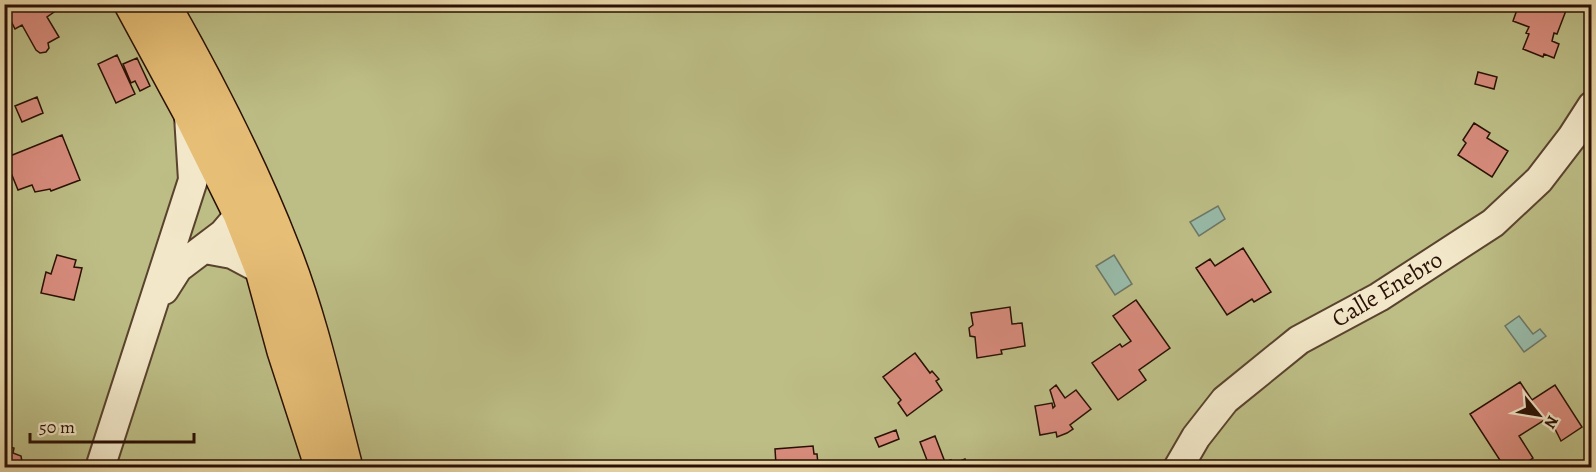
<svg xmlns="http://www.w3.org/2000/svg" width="1596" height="472" font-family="Alegreya,serif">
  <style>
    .green { fill: #bdbe86; stroke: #736745; stroke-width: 1.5 }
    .water { fill: #98bba9; stroke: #6c7767; stroke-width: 1.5 }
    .building { fill: #d88c7d; stroke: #291004; stroke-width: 1.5 }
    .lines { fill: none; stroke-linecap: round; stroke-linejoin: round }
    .minor-casing { stroke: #5a432e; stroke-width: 32 }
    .major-casing { stroke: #291004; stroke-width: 36 }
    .minor { stroke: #f2e8c9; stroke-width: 28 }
    .major { stroke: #e6be76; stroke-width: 33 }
    .labels { text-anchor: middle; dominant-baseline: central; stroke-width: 5; stroke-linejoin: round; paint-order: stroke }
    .street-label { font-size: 24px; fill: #291004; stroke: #f2e8c9 }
  </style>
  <rect width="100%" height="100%" fill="#ebdbac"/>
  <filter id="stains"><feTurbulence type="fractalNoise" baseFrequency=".00333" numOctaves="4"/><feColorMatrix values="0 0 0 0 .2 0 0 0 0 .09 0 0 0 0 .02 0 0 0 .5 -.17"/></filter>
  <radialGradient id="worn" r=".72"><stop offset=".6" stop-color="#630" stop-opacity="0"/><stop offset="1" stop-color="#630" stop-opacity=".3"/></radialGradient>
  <path class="green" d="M4,5h1587v462h-1586z"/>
  <path class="water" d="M1218,206l7,13 -26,17 -9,-14z
    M1114,255l18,29 -17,11 -19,-29z
    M1519,316l14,18 7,-5 6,7 -22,16 -19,-26z"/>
  <path class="building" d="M8,4h52l-3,6 -10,7 12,20 -11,6 1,5 -3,4 -6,1 -4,-3 -14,-25 -7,4 -10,-20 4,-2z
    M1519,4h38l10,4 -10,26 -3,-1 -2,8 7,3 -5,14 -10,-4 -1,3 -20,-8 6,-15 -3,-1 3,-6 -16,-6z
    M117,55l18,39 -19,9 -18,-39z
    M137,58l13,28 -10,5 -5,-10 -4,2 -8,-19z
    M1478,72l19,5 -3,12 -19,-5z
    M37,97l6,16 -21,9 -7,-16z
    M1474,123l16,10 -3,5 21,13 -16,26 -34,-22 8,-12 -3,-3z
    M62,135l18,45 -29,11 -1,-2 -15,3 -3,-7 -14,5 -13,-32z
    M1243,248l28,44 -17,10 -2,-3 -25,16 -31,-47 14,-9 5,7z
    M57,255l19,5 -2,7 8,1 -8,32 -33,-7 5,-21 5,2z
    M1136,300l34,48 -31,22 7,10 -28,20 -26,-37 28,-19 2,3 9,-6 -18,-25z
    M1010,307l2,17 10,-1 3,23 -24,4 1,4 -25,4 -2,-21 -5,-1 -1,-8 4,-3 -2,-12z
    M915,353l15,20 2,-2 7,8 -3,2 6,9 -35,26 -9,-13 3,-3 -18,-23z
    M1520,382l12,18 23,-15 27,42 -21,14 -12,-24 -30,19 14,22 -14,10h-14l-35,-54z
    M1056,385l9,13 11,-8 15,19 -21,16 3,4 -6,4 -10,4 -1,-5 -16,3 -5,-29 17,-3 1,5 2,-2 -5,-16z
    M896,430l3,9 -20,8 -4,-9z
    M935,436l10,26 6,-2 2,4 12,-5 3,9h-38l-10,-26z
    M4,446l10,2 -1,5 8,3 1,6 -3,6h-15z
    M813,446l1,8h3l1,10 5,-1 5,5h-62l-1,-2 11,-1 -1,-16z"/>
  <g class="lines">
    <g class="minor-casing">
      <path id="minor" d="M205,249l27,5 30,16
        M164,290l14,-22 45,-34 17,-20v-19
        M100,468l93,-288 -4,-64
        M1178,468l18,-31 29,-37 74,-60 80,-43 114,-74 46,-43 33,-43 20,-31"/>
    </g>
    <g class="major-casing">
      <path id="major" d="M131,4l58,107 51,103 22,56 22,81 38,117
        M163,4c45,79 87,160 120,245 28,70 44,146 63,219"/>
    </g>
    <use href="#minor" class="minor"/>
    <use href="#major" class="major"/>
  </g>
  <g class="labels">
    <g class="street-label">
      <text transform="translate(1387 289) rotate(-31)">Calle Enebro</text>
    </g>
  </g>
  <rect width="1596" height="472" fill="none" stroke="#ebdbac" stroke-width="24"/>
  <rect x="6" y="6" width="1584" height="460" fill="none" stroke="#291004" stroke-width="3"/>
  <rect x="12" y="12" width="1572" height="448" fill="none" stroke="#291004" stroke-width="1.5"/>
  <g transform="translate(1539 415) rotate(120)" stroke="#f2e8c9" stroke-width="4.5" paint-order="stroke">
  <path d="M0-4.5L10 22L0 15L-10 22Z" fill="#291004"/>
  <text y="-9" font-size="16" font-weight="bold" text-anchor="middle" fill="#291004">N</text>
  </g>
  <path d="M30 433v9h164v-9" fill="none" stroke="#291004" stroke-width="3"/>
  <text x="39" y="433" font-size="18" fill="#291004" stroke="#f2e8c9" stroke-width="4.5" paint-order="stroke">50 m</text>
  <rect width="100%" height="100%" filter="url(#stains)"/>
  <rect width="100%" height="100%" fill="url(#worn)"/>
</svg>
